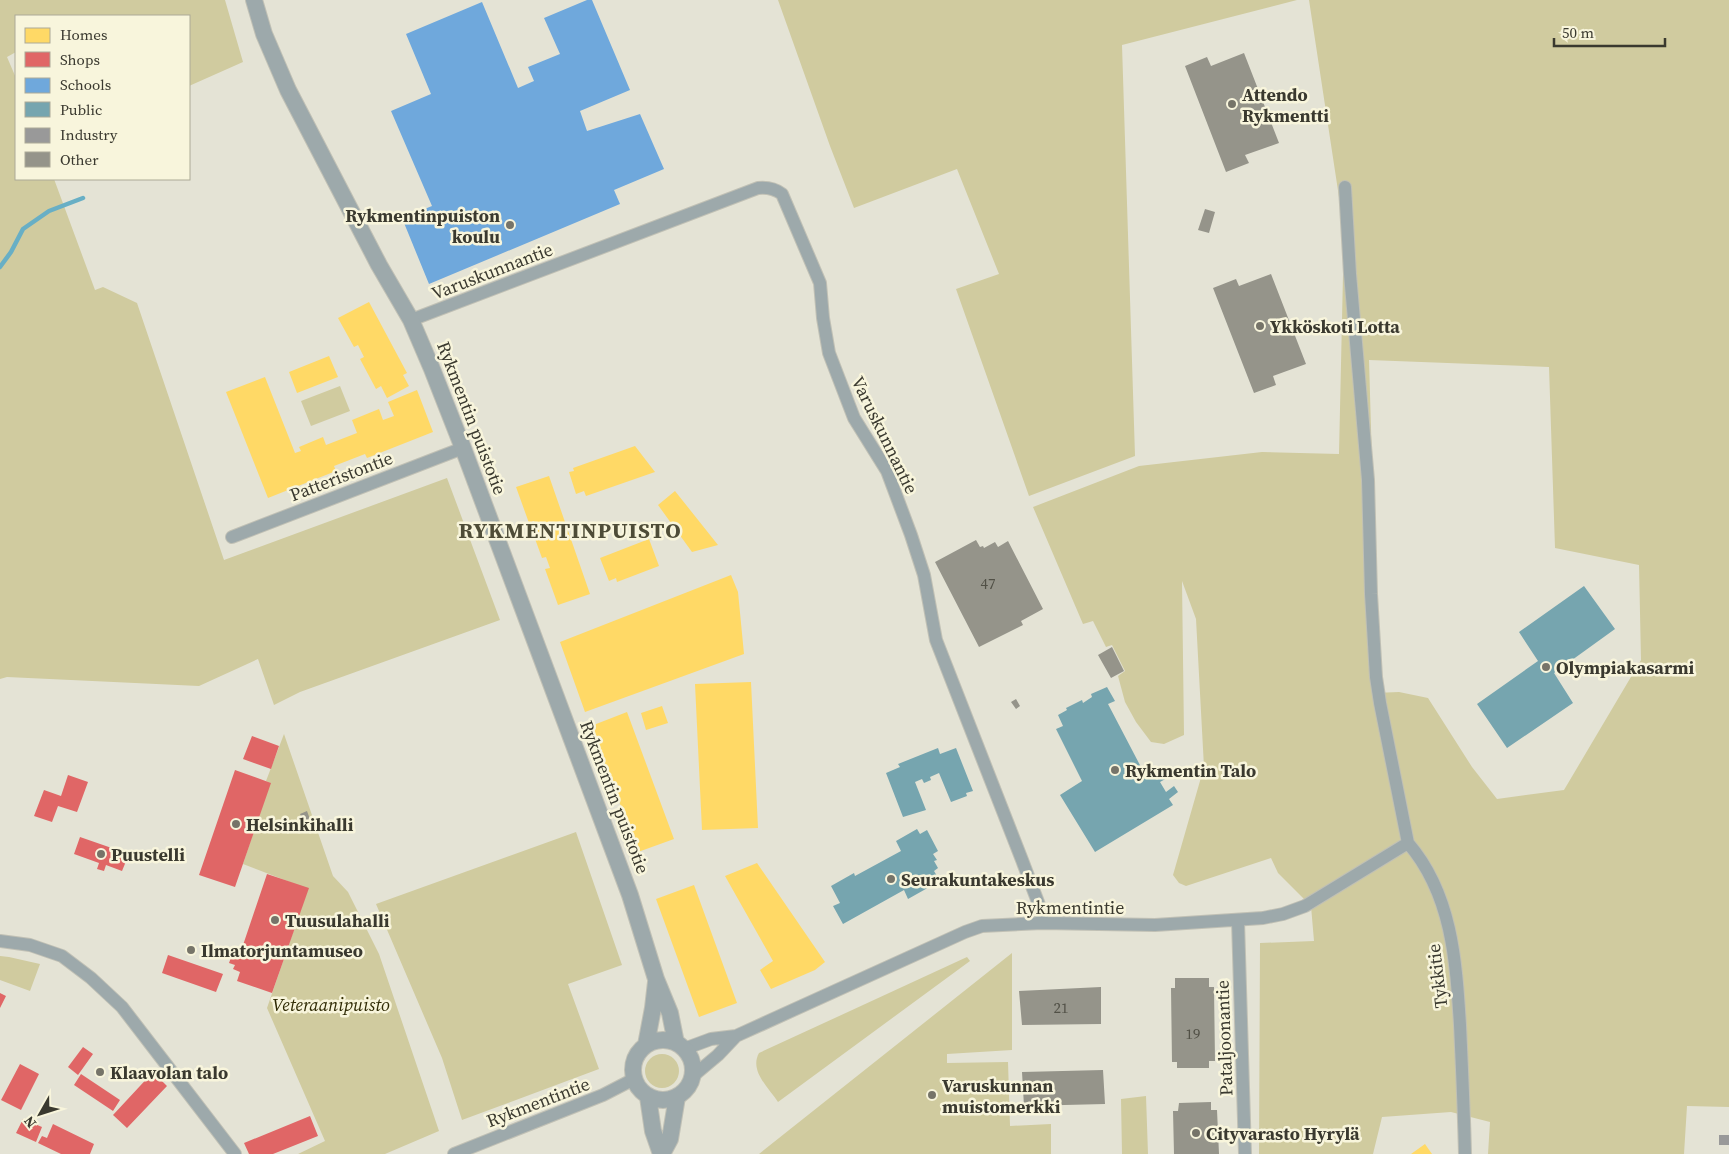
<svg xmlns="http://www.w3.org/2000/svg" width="1729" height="1154" font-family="'Source Serif 4',serif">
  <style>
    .green { fill: #d0cb9f; fill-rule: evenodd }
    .homes { fill: #ffd966 }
    .shops { fill: #e06666 }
    .schools { fill: #6fa8dc }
    .public { fill: #76a5af }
    .industry { fill: #999 }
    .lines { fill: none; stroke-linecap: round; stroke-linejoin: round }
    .stream { stroke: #68afc5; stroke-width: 4.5 }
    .building { fill: #95948a }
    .minor-casing { stroke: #c0c0b5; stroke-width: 14 }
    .tertiary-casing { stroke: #c0c0b5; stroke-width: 18 }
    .minor { stroke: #9da9ab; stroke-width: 12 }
    .tertiary { stroke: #9da9ab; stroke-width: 16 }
    .poi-dot { fill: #767469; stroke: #f8f5dc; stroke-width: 2 }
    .labels { text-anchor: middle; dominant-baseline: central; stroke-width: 5; stroke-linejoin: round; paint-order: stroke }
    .number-label { font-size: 15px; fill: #515046 }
    .poi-label { font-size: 18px; font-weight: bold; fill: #3a392f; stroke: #f8f5dc; text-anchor: start }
    .street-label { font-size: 18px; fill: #3a392f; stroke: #f8f5dc }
    .park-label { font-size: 18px; font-style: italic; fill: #2f2a04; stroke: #f8f5dc }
    .district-label { font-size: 22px; font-weight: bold; letter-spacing: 1px; fill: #4e4c37; stroke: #f8f5dc }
  </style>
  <rect width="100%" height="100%" fill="#e4e3d5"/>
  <path class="green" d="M0,0h225l18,62 -54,24v-70h-173v36l-9,5 9,21v101h38l41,111 8,-3 34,16 87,257 223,-82 53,142 -200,72 -26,13 -16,-46 -59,27 -192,-9 -7,2z
    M778,0h519l-175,45 13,411 -106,40 -73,-207 43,-15 -42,-105 -103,39 -24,-62z
    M1309,0h420v1107l-42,-1 -3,48h-196l2,-32 -39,-10 -69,5 -9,37h-114l1,-211 54,-2 -3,-35 -33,-33 -7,-15 -85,28 -7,-3 -6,-8 31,-108 -8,-148 -14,-38 2,154 -20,9 -13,-2 -15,-20 -11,-20 -7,-26 7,-5 -13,-26 -6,2 -13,-26 -10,3 -50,-117 106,-41 123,-14 77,2 5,-224zM1369,360l180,7 6,181 84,17 2,95 -77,130 -67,9 -25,-32 -44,-69 -29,-6 -24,1 3,-27z
    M340,386l10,25 -39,15 -10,-25z
    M284,734l49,142 15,16 31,62 60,177 -54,23h-87l27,-13 -58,-133 41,-119 -65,-25 27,-81 -4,-2z
    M576,832l46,133 -54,19 31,85 -137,51 -20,-62 -66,-154z
    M1012,953v97l-65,4v9l61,-1 2,64 41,-2v30h-292z
    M0,956l9,1 31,7 -10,27 -30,-11z
    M967,957l3,4 -192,141c-9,-14 -29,-31 -19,-49z
    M645 1071a17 17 0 1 1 34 0a17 17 0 1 1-34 0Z
    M1146,1096l2,58h-26l-1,-55z"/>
  <path class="homes" d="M369,302l38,71 -4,2 6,11 -22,12 -6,-12 -5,3 -16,-30 4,-2 -6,-12 -4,2 -16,-29z
    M329,356l9,21 -41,16 -8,-21z
    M265,377l30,76 6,-2 -2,-4 24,-10 3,8 31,-12 -5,-13 27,-11 4,11 11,-4 -6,-14 29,-12 16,42 -66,26 -2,-4 -31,12 2,5 -68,27 -42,-106z
    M635,446l20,26 -69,24 -2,-5 -8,3 -7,-22 5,-1 -1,-3z
    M549,476l41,118 -32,11 -13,-36 5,-1 -4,-11 -4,1 -8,-22 5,-2 -5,-13 -5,2 -13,-36z
    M675,491l43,54 -26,7 -34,-47z
    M649,539l10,27 -42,16 -1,-4 -7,3 -9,-23z
    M731,575l7,17 6,62 -159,58 -25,-70z
    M751,682l7,146 -56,2 -7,-146z
    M662,706l6,17 -22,7 -5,-17z
    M627,712l47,127 -36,13 -47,-126z
    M757,863l68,99 -10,8 -44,19 -11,-19 13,-9 -48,-85z
    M694,885l43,118 -38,14 -43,-118z
    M1425,1144l7,10h-21z"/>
  <path class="shops" d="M252,736l27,10 -8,23 -28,-10z
    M235,770l36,13 -36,104 -36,-12z
    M68,775l20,7 -11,30 -19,-6 -6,16 -18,-6 10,-26 17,6z
    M80,837l49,17 -7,17 -16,-6 -2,6 -7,-2 2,-6 -25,-9z
    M267,874l42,14 -37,105 -35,-12 3,-9 -7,-3 2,-4 -6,-2 4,-11 7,2z
    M168,955l55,19 -7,18 -54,-19z
    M0,993l6,3 -6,12z
    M83,1047l10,7 -15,21 -10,-8z
    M20,1064l19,10 -18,36 -20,-10z
    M153,1072l14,14 -40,42 -14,-13z
    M81,1074l39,26 -7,11 -39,-26z
    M310,1116l8,20 -45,18h-24l-5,-11z
    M23,1119l19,8 -6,15 -20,-9z
    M53,1124l41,20 -4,10h-29l-23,-11 4,-7 5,2z"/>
  <path class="schools" d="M587,0h5l38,90 -50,21 7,20 53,-17 24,55 -50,21 6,14 -191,80 -27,-66 30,-12 -41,-95 40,-17 -25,-60 76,-32 36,86 16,-7 -6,-14 32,-13 -16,-36z"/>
  <path class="public" d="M1584,586l31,43 -61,44 19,30 -66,45 -30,-44 61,-43 -19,-29z
    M1107,687l8,14 -7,3 34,65 8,-5 7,12 8,-5 4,6 -9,5 6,10 8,-6 4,6 -9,7 4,6 -78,47 -35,-57 22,-14 -26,-52 7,-3 -5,-11 9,-5 -1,-2 16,-8 1,3 9,-6 -1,-3z
    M938,748l2,6 16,-6 17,43 -7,2 1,3 -16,6 -12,-29 -9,4 1,3 -7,3 -2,-4 -7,3 11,28 -23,7 -17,-44 14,-6 -2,-3z
    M917,829l3,5 7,-4 11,21 -5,3 4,6 -3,1 4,7 -4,3 6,10 -32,18 -4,-9 -61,34 -10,-18 7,-3 -9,-17 23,-13 1,3 46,-25 -5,-10z"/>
  <path class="industry" d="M1719,1135h10v10h-10z"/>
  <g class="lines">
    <path class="stream" d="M0,267l11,-15 12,-23 26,-18 34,-13"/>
  </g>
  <path class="building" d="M1244,53l35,90 -34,12 4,8 -23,9 -41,-106 22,-9 4,9z
    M1205,209l10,3 -6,21 -11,-3z
    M1271,274l35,90 -33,12 3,9 -22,8 -41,-105 23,-9 3,7z
    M976,540l4,7 3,-1 1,2 11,-6 3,5 10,-6 35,68 -22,12 2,4 -44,22 -44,-85z
    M1112,647l12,24 -13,7 -13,-23z
    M1016,699l4,7 -4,3 -5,-7z
    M307,811l4,11 -6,3 -5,-11z
    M1175,978h34v9h5l1,74h-6v7h-32v-6h-5l-1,-74h4z
    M1101,987v37l-79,1 -3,-34z
    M1103,1070l2,34 -81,2 -2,-34z
    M1211,1102v8h6l2,44h-45l-1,-43h5l1,-8z"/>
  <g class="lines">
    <g class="minor-casing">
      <path id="minor" d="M1345,187l5,87 18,206 3,114 5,83 4,26 28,140c44,51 48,118 52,182 2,43 4,86 5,129
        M411,320l347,-132c9,-1 16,0 24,6l38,89 3,35 6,35 25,65 33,53 24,64 13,40 12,65 86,220 19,50 1,13
        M232,537l231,-89
        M1238,921l7,233
        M0,941l30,4 32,11 29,22 31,29 113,147
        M684,1049l27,-10 25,-3 229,-104 17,-6 60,-3 113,2 108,-7 20,-4 22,-8 103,-63
        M693,1076l25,-21 18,-19
        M454,1154l149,-59 31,-16"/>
    </g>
    <g class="tertiary-casing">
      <path id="tertiary" d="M254,0l10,34 24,56 91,175 32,55 21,49 31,79 167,447 26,84 14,34 6,30
        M633 1070a30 30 0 1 1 60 0a30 30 0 1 1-60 0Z
        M646,1045l7,-37 3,-26
        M648,1097l5,34 8,23
        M662,1154l8,-15 7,-42"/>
    </g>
    <use href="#minor" class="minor"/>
    <use href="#tertiary" class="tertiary"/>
  </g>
  <g class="poi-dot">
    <circle cx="1232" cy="104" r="5"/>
    <circle cx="510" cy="225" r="5"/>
    <circle cx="1260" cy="326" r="5"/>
    <circle cx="1546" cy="667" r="5"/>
    <circle cx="1115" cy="770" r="5"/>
    <circle cx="236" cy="824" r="5"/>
    <circle cx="101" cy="854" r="5"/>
    <circle cx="891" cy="879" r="5"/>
    <circle cx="275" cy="920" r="5"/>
    <circle cx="191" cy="950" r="5"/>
    <circle cx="100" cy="1072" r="5"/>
    <circle cx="932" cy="1095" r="5"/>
    <circle cx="1196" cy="1133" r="5"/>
  </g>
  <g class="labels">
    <g class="number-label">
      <text x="988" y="583">47</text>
      <text x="1061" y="1007">21</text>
      <text x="1193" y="1033">19</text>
    </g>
    <g class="poi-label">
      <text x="1242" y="94">Attendo<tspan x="1242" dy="21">Rykmentti</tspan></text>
      <text x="500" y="215" text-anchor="end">Rykmentinpuiston<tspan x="500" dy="21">koulu</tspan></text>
      <text x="1270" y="326">Ykköskoti Lotta</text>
      <text x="1556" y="667">Olympiakasarmi</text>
      <text x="1125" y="770">Rykmentin Talo</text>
      <text x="246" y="824">Helsinkihalli</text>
      <text x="111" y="854">Puustelli</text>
      <text x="901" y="879">Seurakuntakeskus</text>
      <text x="285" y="920">Tuusulahalli</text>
      <text x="201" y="950">Ilmatorjuntamuseo</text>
      <text x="110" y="1072">Klaavolan talo</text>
      <text x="942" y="1085">Varuskunnan<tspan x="942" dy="21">muistomerkki</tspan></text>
      <text x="1206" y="1133">Cityvarasto Hyrylä</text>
    </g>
    <g class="street-label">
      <text transform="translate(492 271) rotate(-21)">Varuskunnantie</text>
      <text transform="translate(472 418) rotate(69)">Rykmentin puistotie</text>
      <text transform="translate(885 435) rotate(64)">Varuskunnantie</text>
      <text transform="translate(341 476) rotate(-21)">Patteristontie</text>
      <text transform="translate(615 797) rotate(69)">Rykmentin puistotie</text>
      <text x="1070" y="907">Rykmentintie</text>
      <text transform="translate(1437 976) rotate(-97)">Tykkitie</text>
      <text transform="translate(1224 1038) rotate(-92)">Pataljoonantie</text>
      <text transform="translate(538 1102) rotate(-21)">Rykmentintie</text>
    </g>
    <g class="park-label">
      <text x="331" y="1004">Veteraanipuisto</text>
    </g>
    <g class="district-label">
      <text x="570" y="530">RYKMENTINPUISTO</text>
    </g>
  </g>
  <rect x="15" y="15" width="175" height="165" fill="#f8f5dc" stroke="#acaa97"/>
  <rect x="25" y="28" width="25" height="15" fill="#ffd966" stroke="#acaa97"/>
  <text x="60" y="40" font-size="15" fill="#3a392f">Homes</text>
  <rect x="25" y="52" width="25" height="15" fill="#e06666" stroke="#acaa97"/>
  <text x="60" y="65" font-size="15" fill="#3a392f">Shops</text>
  <rect x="25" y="78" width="25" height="15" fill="#6fa8dc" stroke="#acaa97"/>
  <text x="60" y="90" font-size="15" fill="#3a392f">Schools</text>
  <rect x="25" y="102" width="25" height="15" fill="#76a5af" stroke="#acaa97"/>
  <text x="60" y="115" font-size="15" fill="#3a392f">Public</text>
  <rect x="25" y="128" width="25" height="15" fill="#999999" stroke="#acaa97"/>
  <text x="60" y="140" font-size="15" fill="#3a392f">Industry</text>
  <rect x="25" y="152" width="25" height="15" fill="#95948a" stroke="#acaa97"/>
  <text x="60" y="165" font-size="15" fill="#3a392f">Other</text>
  <g transform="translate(40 1114) rotate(231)" stroke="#f8f5dc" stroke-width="4" paint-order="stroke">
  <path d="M0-4L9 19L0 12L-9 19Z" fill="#3a392f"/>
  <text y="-8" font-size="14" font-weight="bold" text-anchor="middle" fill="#3a392f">N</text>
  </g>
  <path d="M1554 38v8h111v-8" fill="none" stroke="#3a392f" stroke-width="2.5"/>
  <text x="1562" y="38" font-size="15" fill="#3a392f" stroke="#f8f5dc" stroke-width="4" paint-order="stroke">50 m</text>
</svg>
